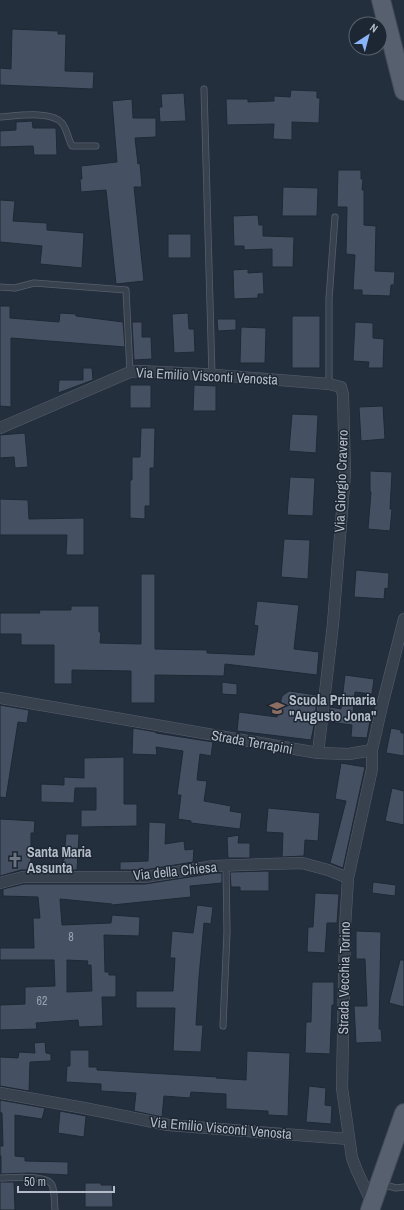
<svg xmlns="http://www.w3.org/2000/svg" width="404" height="1210" font-family="'Archivo Narrow',sans-serif">
  <style>
    .building { fill: #455162; stroke: #1f2835; fill-rule: evenodd }
    .lines { fill: none; stroke-linecap: round; stroke-linejoin: round }
    .lane-casing { stroke: #565f6c; stroke-width: 7 }
    .street-casing { stroke: #565f6c; stroke-width: 12 }
    .primary-casing { stroke: #414a57; stroke-width: 20 }
    .lane { stroke: #38414e; stroke-width: 5.5 }
    .street { stroke: #38414e; stroke-width: 11 }
    .primary { stroke: #56606e; stroke-width: 18 }
    .labels { text-anchor: middle; dominant-baseline: central; stroke-width: 3; stroke-linejoin: round; paint-order: stroke }
    .number-label { font-size: 12px; fill: #98a1af }
    .street-label { font-size: 14px; fill: #b4bcc9; stroke: #1d2633 }
    .poi-label { font-size: 14px; font-weight: bold; fill: #b4bcc9; stroke: #1d2633; text-anchor: start }
  </style>
  <rect width="100%" height="100%" fill="#242f3e"/>
  <path class="building" d="M12,29l46,2v3h8l-1,37 29,1 -1,17 -93,-4v-17l11,1z
    M291,90l26,1v7h3l-1,25 -27,-1v18l-19,-1 1,-15 -47,1 -1,-26h22v3l26,-1v-5l16,1z
    M184,93l2,28 -26,1 -1,-15h3l-1,-13z
    M132,99l1,19h23v19l-21,1 3,26 2,-1 2,24h-8l10,94 -28,3 -10,-94 -25,2 -1,-13h2l-1,-13 36,-4 -5,-61z
    M32,121l1,7h23l1,27h-23l-1,-9 -33,1v-16l16,-1v-8z
    M338,170h23v9h2l-1,11h2v35l12,1 -1,45 20,1 -1,13h-3l-1,11 -28,-1v-5h-9l2,-35 -9,-1 1,-47h-10z
    M283,187l35,1 -1,28h-35z
    M0,200l15,1 -2,20 34,2v7l37,3 -2,35 -42,-4 2,-18 -42,-4z
    M258,215l1,10h4v11l31,1 -1,30h-21v-18l-28,1v-4h-10l-1,-30z
    M168,234h23v24h-23z
    M248,269v4l15,-1 1,22h-6v4l-24,1 -1,-29z
    M0,306h10v12l49,4 1,-9 16,1v2l47,6 2,25 -114,-9v69l-11,-1z
    M188,313l1,16h5l1,23 -21,1 -2,-39z
    M292,316h28v52h-28z
    M217,319h19v11l-18,1z
    M132,322h10v15h9l1,22 -18,1z
    M355,322l18,1v15l11,1 -1,29h-15l1,-6 -16,-1z
    M241,327l25,1 -1,35h-25z
    M83,368h9l1,12 -35,13 1,-13h24z
    M130,385h21v23h-21z
    M194,385l22,1v25h-23z
    M383,406l2,33 -24,2 -2,-34z
    M292,414l26,1 -2,38 -27,-2z
    M141,428h14l-1,40h-4v38h-5v13l-15,-1v-38h2v-23h8z
    M25,433l3,34 -13,1 -1,-11 -14,1v-23z
    M370,471l22,1 -2,37h2l-2,22 -22,-2 3,-37h-1z
    M290,477l25,1 -2,38 -26,-1z
    M0,499l28,1 1,19 55,-1v37h-18l1,-20h-67z
    M284,539l26,1 -2,39 -27,-2z
    M356,570l33,3 -1,16 -3,-1 -1,11 -30,-2z
    M141,574h14v75l52,1v3l47,2 4,-29 -4,-1 3,-24 42,4 -5,44 25,3 -2,23 -92,-11 -1,12 -69,-1v28h-24v-32l-59,-1v14h-18v-39h-33v-11h-21v-21h40l-1,-3h32v-4h28v26h2l-1,11 41,1z
    M345,675l29,4 -2,15 -17,-2 -2,21 18,2 -4,23 -16,-1 1,-12 -23,-3 1,-15 11,2z
    M222,682l15,2v11l-15,-1z
    M289,691l28,4 -2,26 -4,19 -74,-9 2,-19 38,5 5,-21z
    M0,705l29,5 -2,13 -9,-1 -12,76 -6,-1z
    M133,728l23,4v1l57,9 -2,14 -11,-2 -3,26 10,1 -3,20 27,5 -1,5 12,2 -2,16 -49,-6v-2l-13,-2 3,-24h-4l6,-44 -27,-4 1,8 -25,-1z
    M391,728l10,2v3h3v23l-18,-3z
    M124,757v47h13v22l-56,1v-17h15v-22h-21l-1,15 -33,-1v-18l23,1v-8l20,1v-20z
    M341,763l24,4 -22,101 -13,-5 16,-62 -11,-2z
    M392,788l12,3v34l-19,-4z
    M268,808l52,5 -2,28 -13,-1 -1,16 -22,1 1,-24 -17,-1z
    M0,819l35,2 -1,12h-3v37h-10l-21,6z
    M149,822l17,1 -1,21 19,-3 1,9 9,-1 -1,13 -49,8h-24v-8l28,-1z
    M66,834h13l-2,36h-14z
    M239,835l-1,8h12v15h-22l-1,-21z
    M269,871v20h-29v-4h-9l-1,-15z
    M215,873h7v10l-32,3 1,11 -79,8v-1l-52,-5 2,26 49,-2 1,-8 28,2 -1,19 -35,-1 1,37h4v3h7v22h-14l1,29 -24,1 -1,-7 -42,3 1,6 -37,1v-25l25,-1v-17l30,-1 -1,-26h-54v-12h34l-1,-30h7l-2,-21 -35,-1v-7l21,-5h121zM67,960l21,1 -1,4h4l1,26 -25,1z
    M373,882l23,3 -1,11 -23,-3z
    M315,893l24,1 -2,29h-10l-2,30 -18,-1 1,-25h5z
    M197,905l16,2 -2,17 -7,-1 -5,54 -3,48h7l-2,27 -28,-1 2,-43h-39v-17h37l2,-33h-5l2,-27 21,2z
    M356,931l25,1 -2,97h2l1,13 -26,1 -2,-37h13l-2,-47h-9z
    M400,960h4v47l-15,-4z
    M312,982h22v23h-2l-2,49 -25,-1 1,-31h5z
    M45,1042l1,11 5,1v7l-21,1 -1,29 -29,-5v-29l18,1 1,-6 16,1 -1,-10z
    M70,1050h19v17h8v3l120,7 -1,1 30,2 1,-29 43,2 -2,63 -20,-1v-4l-42,-2v-15l-35,-2 -1,6 -26,-2 -2,21 -28,-6 2,-18 -35,-2v-7l-35,-2 1,-16h3z
    M309,1086l17,2 -1,17 7,1 -1,18 -25,-2z
    M0,1100l45,8 -3,11 -27,-4v41l10,1v4l43,1v13l-39,-2 -28,1v-18h-1v-10h3l-1,-33 -2,-1z
    M60,1111l26,5 -2,21 -26,-4z
    M0,1182h14l1,28h-15z
    M85,1183h16v2h11l1,22h-28z"/>
  <g class="lines">
    <g class="lane-casing">
      <path id="lane" d="M204,89l8,286
        M0,117c16,-1 51,-7 62,6 5,6 6,16 10,23h24
        M0,287l15,1 19,-5 92,7 4,82
        M329,384v-85l6,-82
        M223,1026l4,-94 -1,-66
        M0,1178c11,0 47,-4 52,7 3,7 2,17 3,25
        M381,1184l15,4 8,-1"/>
    </g>
    <g class="street-casing">
      <path id="street" d="M0,428l130,-56 9,-1 64,3 126,10 12,3 2,8 2,78 -12,151 -15,129
        M0,698l318,55 31,1 23,-4
        M0,883l23,-6h122l69,-11 54,-2 34,-1 26,7 20,8
        M0,1093l84,15 84,17 181,14
        M372,1203l-15,-32 -5,-13 -10,-70 3,-161 3,-49 24,-109v-19l10,-44 22,-87"/>
    </g>
    <g class="primary-casing">
      <path id="primary" d="M381,0l23,91
        M370,1210l34,-97"/>
    </g>
    <use href="#lane" class="lane"/>
    <use href="#street" class="street"/>
    <use href="#primary" class="primary"/>
  </g>
  <defs>
    <g id="school-bare" transform="scale(1.2)"><path d="M0-5L7-2L0 1L-7-2ZM-4 1L0 2.5L4 1V4Q0 6-4 4Z" fill="#8d6e63" stroke="#1d2633" stroke-width="2.5" paint-order="stroke"/></g>
    <g id="church-bare" transform="scale(1.2)"><path d="M-1.2-6h2.4v3.5h3.3v2.4h-3.3V6h-2.4V-.1h-3.3v-2.4h3.3Z" fill="#6b7280" stroke="#1d2633" stroke-width="2.5" paint-order="stroke"/></g>
  </defs>
  <g fill-rule="evenodd">
    <use href="#school-bare" x="277" y="708"/>
    <use href="#church-bare" x="15" y="860"/>
  </g>
  <g class="labels">
    <g class="number-label">
      <text x="71" y="937">8</text>
      <text x="42" y="1001">62</text>
    </g>
    <g class="street-label">
      <text transform="translate(207 376) rotate(3)">Via Emilio Visconti Venosta</text>
      <text transform="translate(341 481) rotate(-88)">Via Giorgio Cravero</text>
      <text transform="translate(252 742) rotate(10)">Strada Terrapini</text>
      <text transform="translate(175 871) rotate(-6)">Via della Chiesa</text>
      <text transform="translate(344 978) rotate(-89)">Strada Vecchia Torino</text>
      <text transform="translate(221 1128) rotate(5)">Via Emilio Visconti Venosta</text>
    </g>
    <g class="poi-label">
      <text x="289" y="700">Scuola Primaria<tspan x="289" dy="16">"Augusto Jona"</tspan></text>
      <text x="27" y="852">Santa Maria<tspan x="27" dy="16">Assunta</tspan></text>
    </g>
  </g>
  <g transform="translate(368 36) rotate(36)"><circle r="19" fill="#1d2633" stroke="#59626f"/>
  <path d="M0-3L7 15L0 10L-7 15Z" fill="#8ab4f8"/>
  <text y="-6" font-size="11" font-weight="bold" text-anchor="middle" fill="#b4bcc9">N</text>
  </g>
  <path d="M18 1186v6h96v-6" fill="none" stroke="#b4bcc9" stroke-width="2"/>
  <text x="24" y="1186" font-size="12" fill="#b4bcc9" stroke="#1d2633" stroke-width="3" paint-order="stroke">50 m</text>
</svg>
